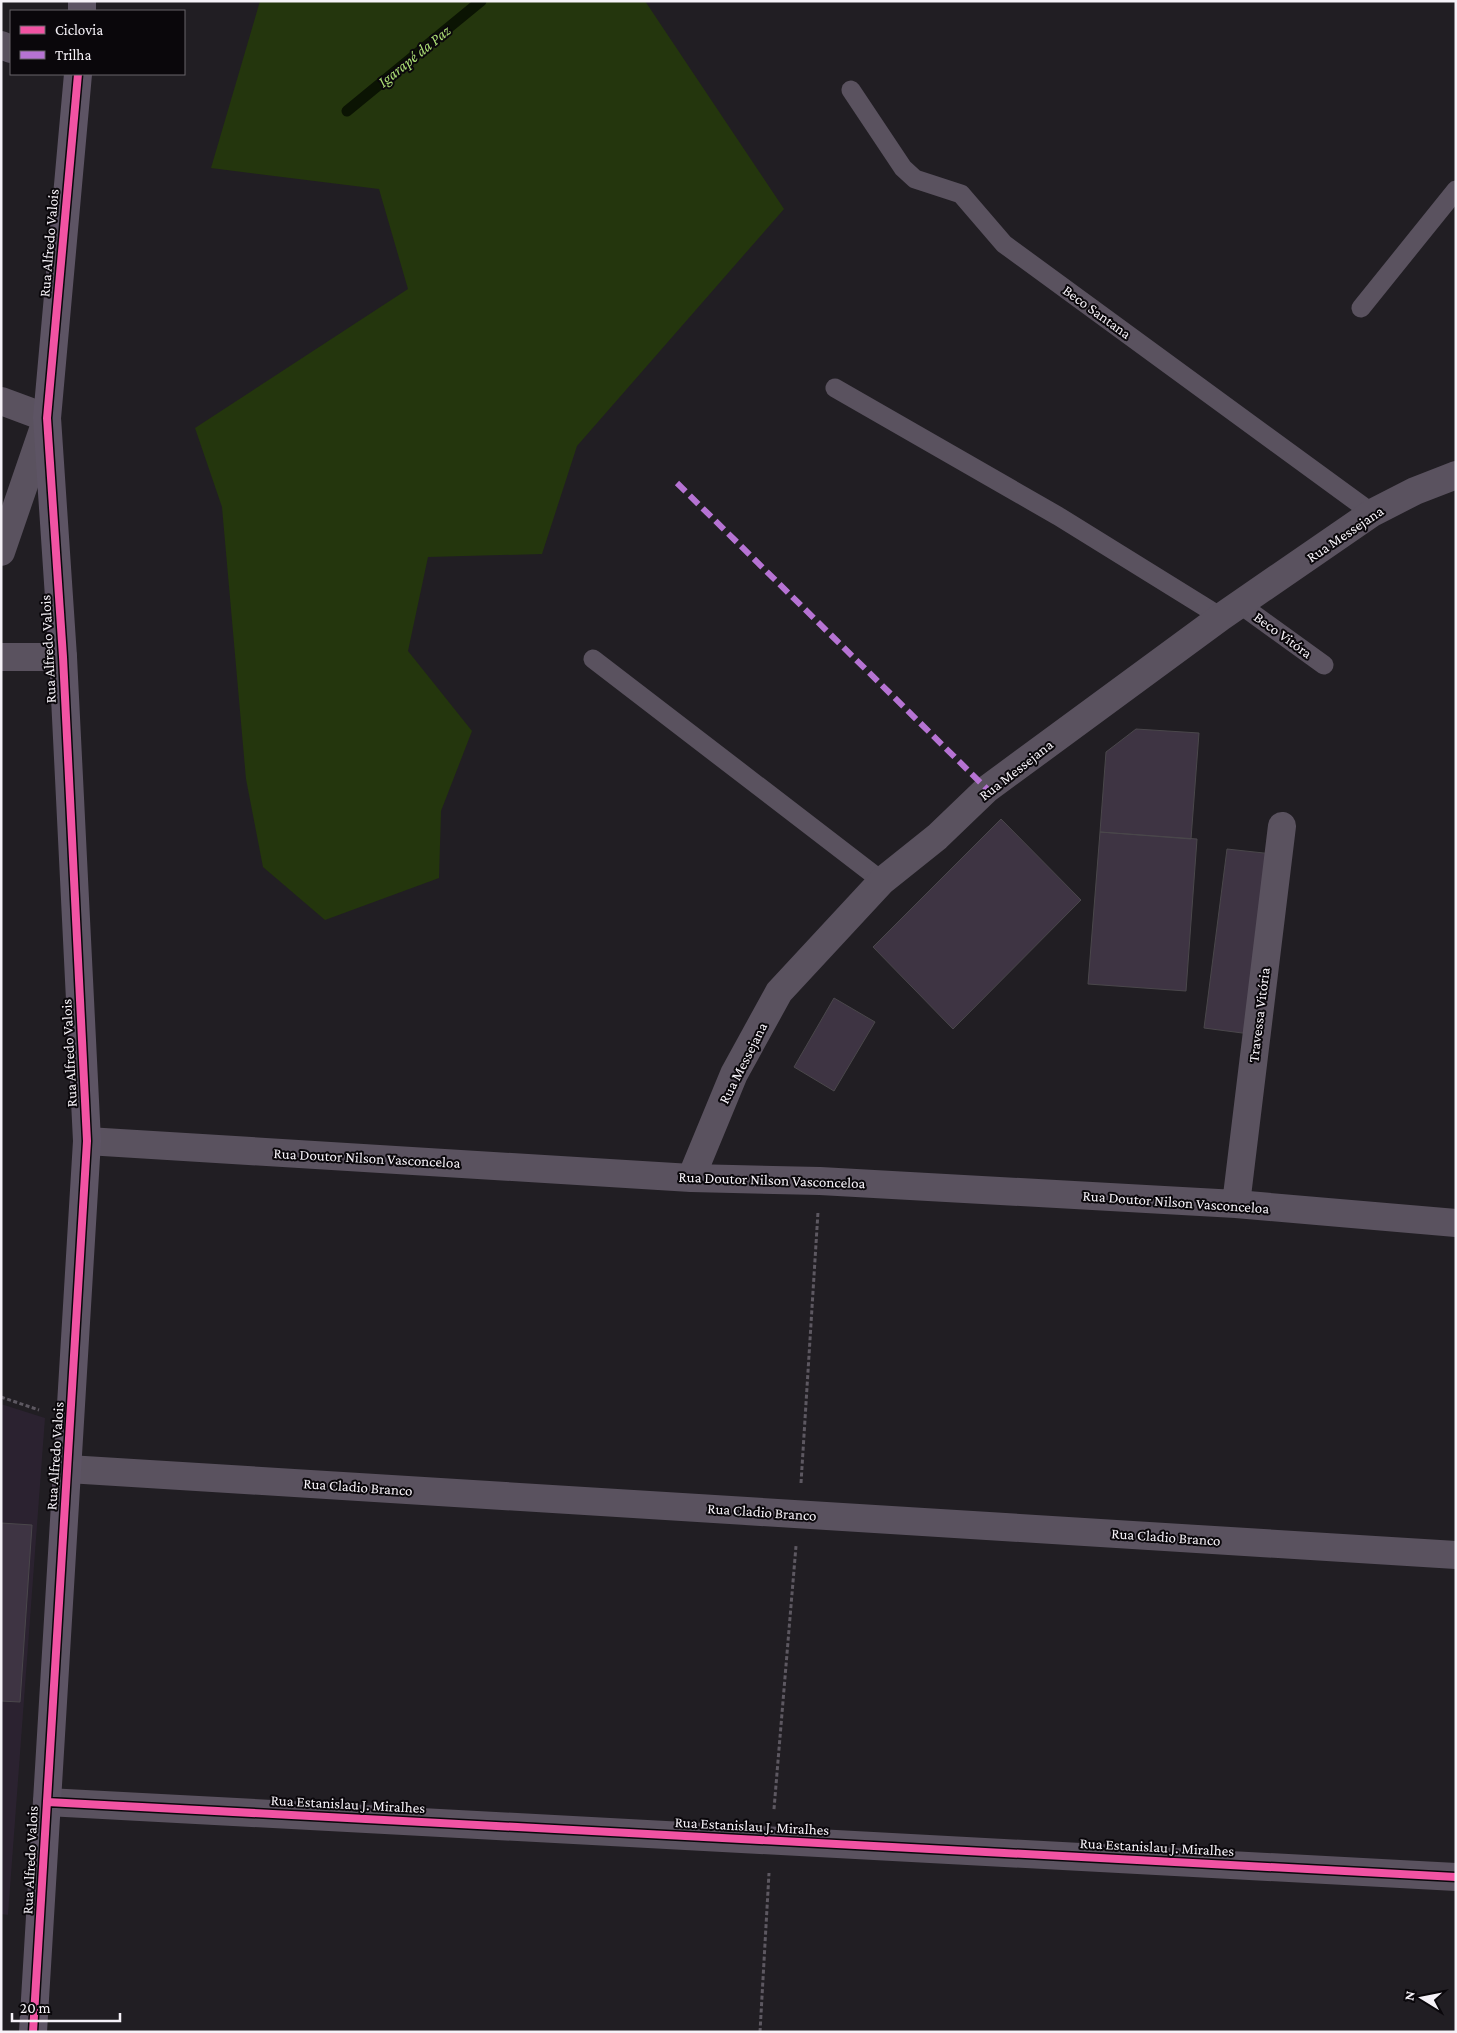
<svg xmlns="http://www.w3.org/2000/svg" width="1457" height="2033" font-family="'Crimson Pro',serif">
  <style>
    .built { fill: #2b2230 }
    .green { fill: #24360d }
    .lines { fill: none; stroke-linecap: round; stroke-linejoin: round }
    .stream { stroke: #0b1403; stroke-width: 11 }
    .building { fill: #3e3443; stroke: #4a474b }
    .path { stroke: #5d5861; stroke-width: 3; stroke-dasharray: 4 2.5; stroke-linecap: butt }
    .lane { stroke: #5a525f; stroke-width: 19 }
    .street { stroke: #5a525f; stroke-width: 28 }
    .secondary { stroke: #5d5464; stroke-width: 28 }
    .quiet { stroke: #b673d3; stroke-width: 6; stroke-dasharray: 12 6; stroke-linecap: butt }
    .cycleway-casing { stroke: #0a070b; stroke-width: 11 }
    .cycleway { stroke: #f153a3; stroke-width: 8 }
    .labels { text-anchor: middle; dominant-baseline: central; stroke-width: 4; stroke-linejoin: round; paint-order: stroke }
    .street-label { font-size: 15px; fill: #f6f2f8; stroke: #0a070b }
    .water-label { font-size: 16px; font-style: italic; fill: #abdd74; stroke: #0a070b }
  </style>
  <rect width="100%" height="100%" fill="#211e23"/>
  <path class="built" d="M1,1404l44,14 -37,497 -7,-1z"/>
  <path class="green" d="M260,1h385l139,208 -207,237 -35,108 -114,3 -20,94 64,80 -31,80 -2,67 -114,42 -62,-53 -17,-88 -24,-272 -27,-79 213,-139 -29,-100 -168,-21z"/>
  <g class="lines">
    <path class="stream" d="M347,111l134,-110"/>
  </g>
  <path class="building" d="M1136,729l63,4 -8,106 -91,-7 6,-80z
    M1001,819l80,81 -128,129 -80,-82z
    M1100,832l97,7 -11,152 -98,-7z
    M1227,849l46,5 -23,180 -46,-6z
    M834,998l41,24 -41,69 -40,-24z
    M1,1523l31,2 -12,177 -19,-1z"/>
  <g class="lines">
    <path class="path" d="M1,1397l38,13
      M801,1483l17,-271
      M774,1809l22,-263
      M760,2032l9,-159"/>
    <path class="lane" d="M851,90l52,78 12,11 46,15 43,50 368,269
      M1361,308l95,-118
      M835,388l223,128 163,101
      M1241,605l83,60
      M593,659l289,222"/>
    <path class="street" d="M1,45l10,4
      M1,401l46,17 -46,134
      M1,657h62
      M87,1141l604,37 129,3 416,23 220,19
      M691,1178l43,-104 45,-82 103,-111 55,-44 50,-48 234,-172 151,-104 43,-22 41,-16
      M1236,1204l46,-378
      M68,1469l1388,86
      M47,1802l1409,75"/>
    <path class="secondary" d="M82,11v-10
      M33,2032l54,-891 -24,-484 -16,-239 31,-344"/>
    <path class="quiet" d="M677,483l310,306"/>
    <g class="cycleway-casing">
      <path id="cycleway" d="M47,1802l1409,75
        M33,2032l54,-891 -24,-484 -16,-239 31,-344"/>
    </g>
    <use href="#cycleway" class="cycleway"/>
  </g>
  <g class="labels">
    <g class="street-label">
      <text transform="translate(49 243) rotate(-85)">Rua Alfredo Valois</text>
      <text transform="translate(1097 312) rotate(36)">Beco Santana</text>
      <text transform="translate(1345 534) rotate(-34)">Rua Messejana</text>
      <text transform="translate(1283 635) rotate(36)">Beco Vitóra</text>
      <text transform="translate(48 649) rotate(-93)">Rua Alfredo Valois</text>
      <text transform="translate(1016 770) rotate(-38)">Rua Messejana</text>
      <text transform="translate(1259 1015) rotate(-83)">Travessa Vitória</text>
      <text transform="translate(69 1053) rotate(-93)">Rua Alfredo Valois</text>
      <text transform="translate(743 1063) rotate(-63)">Rua Messejana</text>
      <text transform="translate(367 1158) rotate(3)">Rua Doutor Nilson Vasconceloa</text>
      <text transform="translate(772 1180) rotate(2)">Rua Doutor Nilson Vasconceloa</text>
      <text transform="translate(1176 1202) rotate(4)">Rua Doutor Nilson Vasconceloa</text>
      <text transform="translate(55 1456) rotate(-86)">Rua Alfredo Valois</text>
      <text transform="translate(358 1487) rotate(4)">Rua Cladio Branco</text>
      <text transform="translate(762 1512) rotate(4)">Rua Cladio Branco</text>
      <text transform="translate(1166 1537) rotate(4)">Rua Cladio Branco</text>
      <text transform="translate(348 1804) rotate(3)">Rua Estanislau J. Miralhes</text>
      <text transform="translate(752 1826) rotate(3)">Rua Estanislau J. Miralhes</text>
      <text transform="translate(1157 1847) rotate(3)">Rua Estanislau J. Miralhes</text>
      <text transform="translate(30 1860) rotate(-87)">Rua Alfredo Valois</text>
    </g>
    <g class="water-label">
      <text transform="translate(414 56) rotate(-39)">Igarapé da Paz</text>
    </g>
  </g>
  <rect width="1457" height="2033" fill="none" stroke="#f6f2f8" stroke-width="5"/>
  <rect x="10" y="10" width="175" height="65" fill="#0a070b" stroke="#68656a"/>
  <rect x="20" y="26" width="25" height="8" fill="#f153a3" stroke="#68656a"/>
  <text x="55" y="35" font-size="15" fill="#f6f2f8">Ciclovia</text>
  <rect x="20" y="51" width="25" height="8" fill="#b673d3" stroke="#68656a"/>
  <text x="55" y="60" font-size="15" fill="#f6f2f8">Trilha</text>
  <g transform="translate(1422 1998) rotate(280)" stroke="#0a070b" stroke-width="4" paint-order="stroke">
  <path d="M0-4L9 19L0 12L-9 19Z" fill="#f6f2f8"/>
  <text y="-8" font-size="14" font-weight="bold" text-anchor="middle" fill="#f6f2f8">N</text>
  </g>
  <path d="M12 2013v8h108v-8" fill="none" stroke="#f6f2f8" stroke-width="2.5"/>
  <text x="20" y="2013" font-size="15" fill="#f6f2f8" stroke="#0a070b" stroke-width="4" paint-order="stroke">20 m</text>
</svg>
